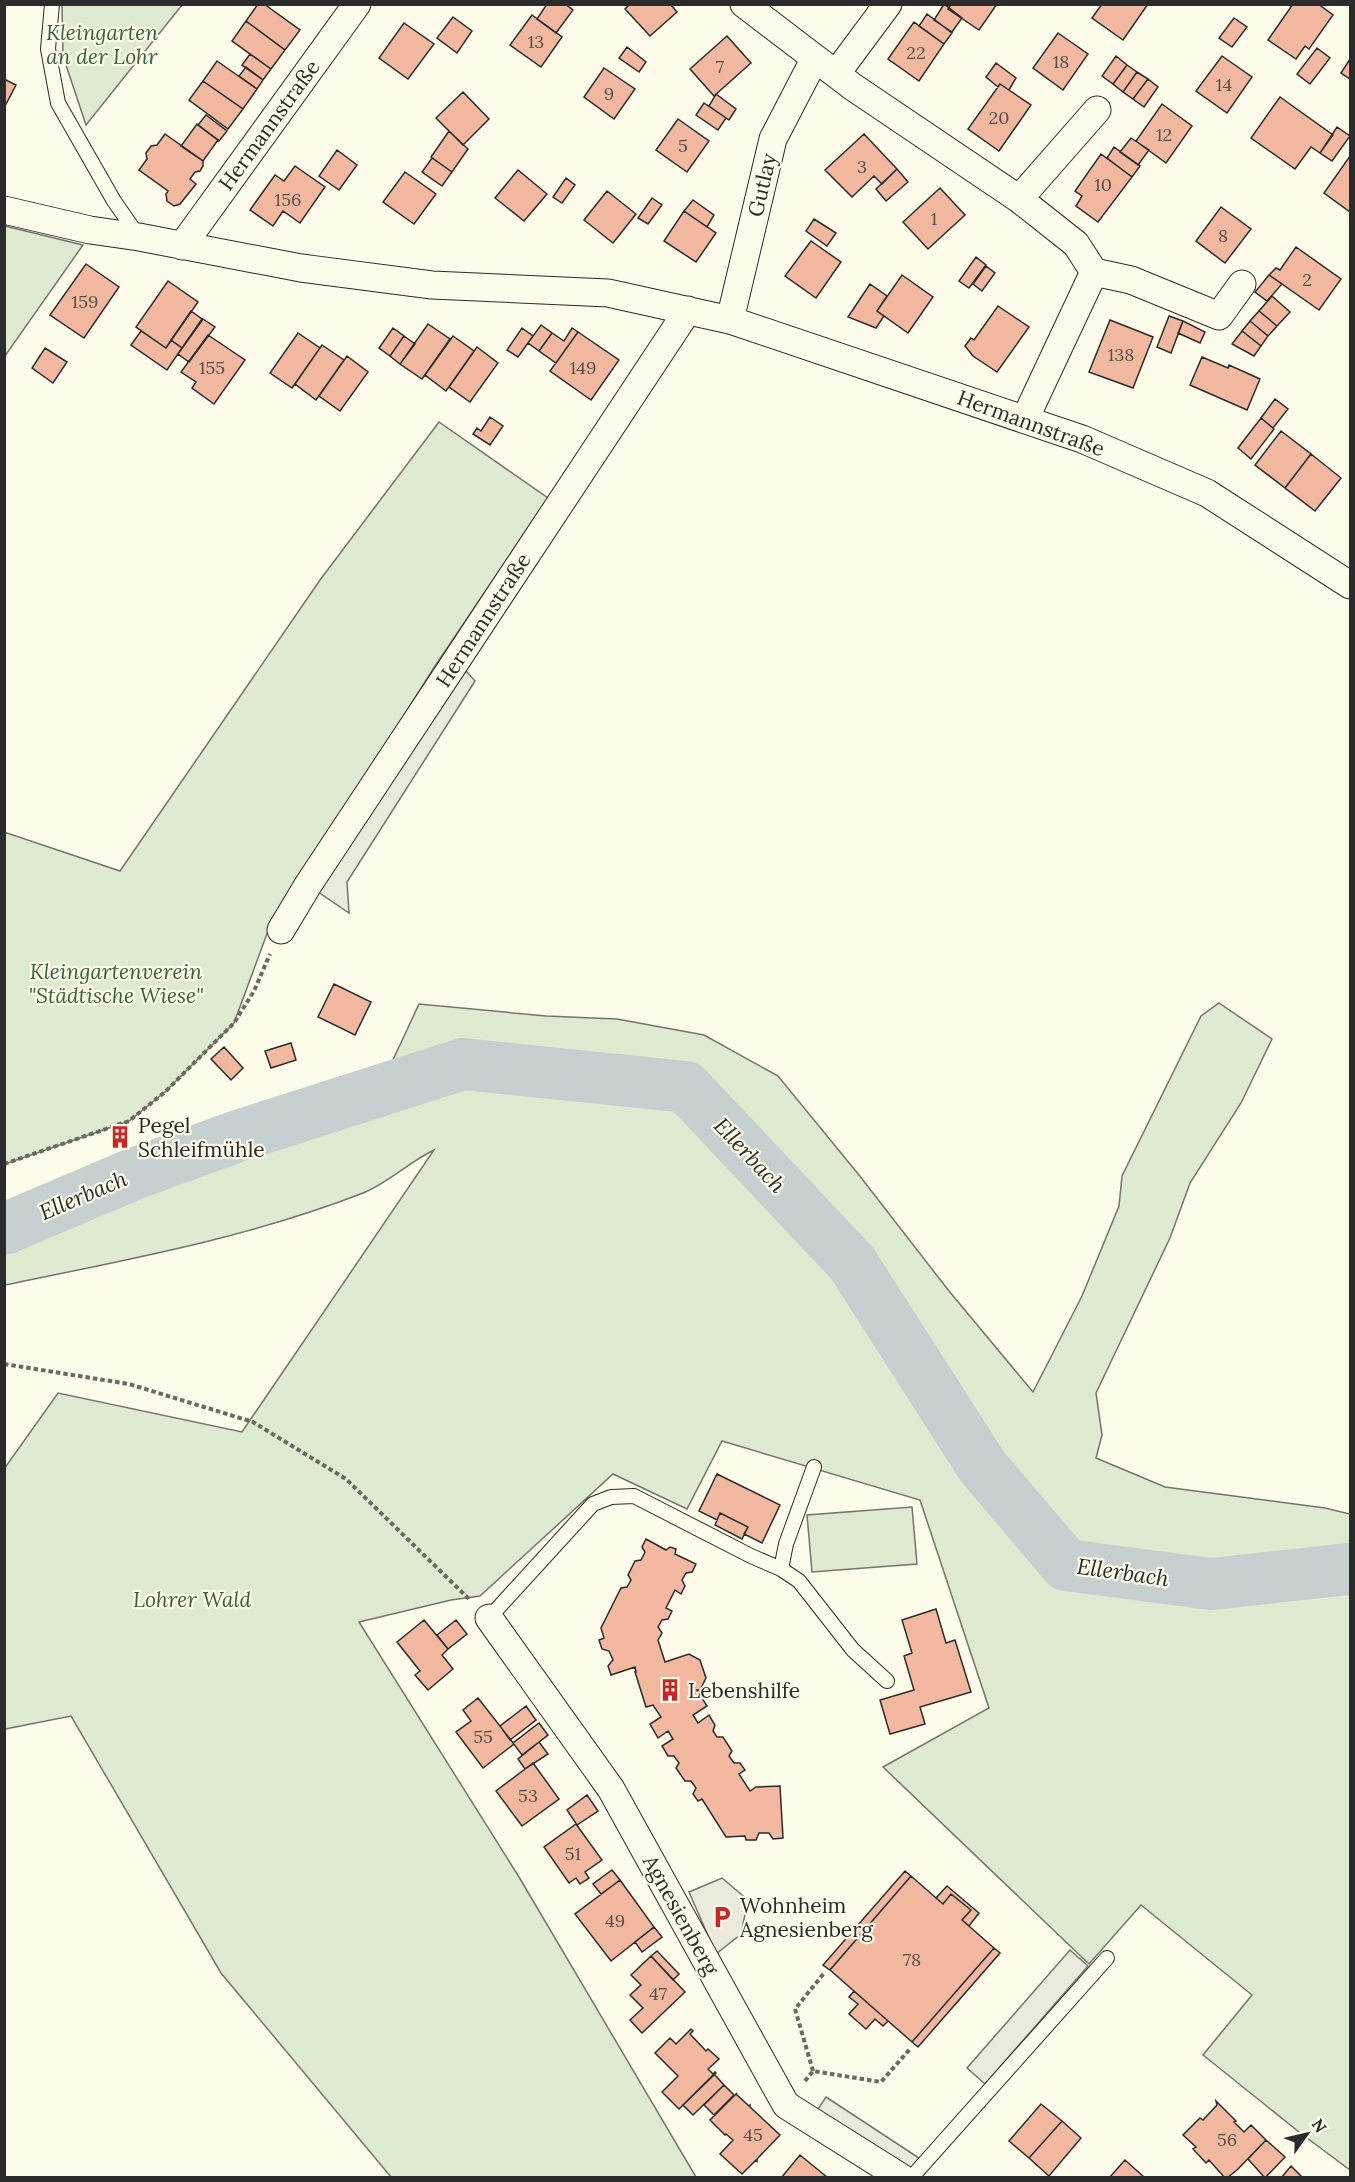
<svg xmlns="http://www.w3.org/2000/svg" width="1355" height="2182" font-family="Lora,serif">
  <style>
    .green { fill: #deebd1; stroke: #74746e; stroke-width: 1.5 }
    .parking { fill: #eceadb; stroke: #74746e; stroke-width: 1.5 }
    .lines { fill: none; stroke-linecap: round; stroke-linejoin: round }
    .river { stroke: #c7d0d0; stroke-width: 52 }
    .building { fill: #f2b8a0; stroke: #2b2b2b; stroke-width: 1.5 }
    .service-casing { stroke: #2b2b2b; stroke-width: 16 }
    .minor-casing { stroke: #2b2b2b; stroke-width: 29 }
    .path { stroke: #6a6964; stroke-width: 4; stroke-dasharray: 4.5 3; stroke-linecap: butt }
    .service { stroke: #fdfbea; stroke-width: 14 }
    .minor { stroke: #fdfbea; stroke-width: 27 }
    .labels { text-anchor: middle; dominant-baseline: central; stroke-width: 4.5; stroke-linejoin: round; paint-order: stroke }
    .number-label { font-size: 18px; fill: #5d4e48 }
    .park-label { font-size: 21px; font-style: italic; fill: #34623c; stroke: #fdfbea }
    .street-label { font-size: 21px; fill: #2b2b2b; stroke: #fdfbea }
    .poi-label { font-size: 21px; fill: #2b2b2b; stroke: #fdfbea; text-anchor: start }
    .water-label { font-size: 22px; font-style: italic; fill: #2b2b2b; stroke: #fdfbea }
  </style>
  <rect width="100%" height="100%" fill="#fdfbea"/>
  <path class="green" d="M62,5h120l-96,120 -23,-69z
    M5,226l78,19 -78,111 -1,-130z
    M439,422l109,76 -113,168 -167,265 -34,92 -69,69 -36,29 -124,43 -1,-332 116,39 200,-291z
    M1219,1003l53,36 -31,64 -51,80 -20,55 -74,155 6,42 -6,23 69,29 160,21 25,6v656l-51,-38 -96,-77 49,-60 -111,-90 -52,59 -206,-197 106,-59 -69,-208 -198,-59 -35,68 -74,-35 -133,122 -29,4 -92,22 160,255 177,300h-305l-170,-204 -150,-257 -66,13 -1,-260 54,-76 184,39 192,-282c-25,12 -46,33 -71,43 -115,45 -238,67 -358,92l-1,-78 202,-77 79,-23 107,-45 27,-58 127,12 71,3 87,16 74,41 81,99 90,116 84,101 49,-96 37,-90 3,-30 79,-160z
    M912,1507l5,57 -105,8 -5,-57z"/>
  <path class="parking" d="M466,671l9,10 -128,201 2,31 -41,-28z
    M722,1878l26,22 -7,34 -25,20 -27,-62z
    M1070,1950l18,16 -103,118 -18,-16z
    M826,2097l93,61 -12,18 -93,-61z"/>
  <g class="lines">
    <path class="river" d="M4,1229l132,-56 102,-37 225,-72 223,23 166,176 130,203 84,99 145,19 137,-15 2,1"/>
  </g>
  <path class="building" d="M258,4h6l36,26 -15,20 -39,-29z
    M547,4h18l8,6 -17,23 -19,-14z
    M630,4h40l7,8 -27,24 -25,-27z
    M944,4l18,14 -10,14 -18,-12z
    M951,4h46l-18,26 -31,-21z
    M1102,4h46l-25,36 -31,-22z
    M1293,4h25l15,11 -24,34 -4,-3 -9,13 -28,-19z
    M927,14l25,19 -8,11 -25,-18z
    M532,15l30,22 -21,30 -31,-22z
    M453,17l19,14 -15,22 -20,-15z
    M1234,18l13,9 -15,20 -13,-9z
    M246,21l39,29 -14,19 -39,-28z
    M914,22l30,22 -25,37 -31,-22z
    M404,23l30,21 -26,35 -29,-21z
    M1058,33l30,21 -25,36 -30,-22z
    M727,36l24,27 -37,33 -24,-27z
    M627,47l19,15 -7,10 -20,-14z
    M1317,48l13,10 -20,26 -13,-10z
    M250,54l21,15 -8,11 -21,-15z
    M1116,56l11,9 -14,19 -11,-8z
    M1222,56l30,21 -25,36 -31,-22z
    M1350,59v20l-9,-6z
    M217,61l40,28 -14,20 -40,-28z
    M996,63l20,15 -7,12 -9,-6 -2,3 -12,-10z
    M1127,65l10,7 -14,20 -10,-8z
    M246,67l17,13 -6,9 -18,-13z
    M604,68l31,21 -21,30 -30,-22z
    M1137,72l11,7 -15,20 -10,-7z
    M4,79l12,6 -12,23z
    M1148,79l10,8 -14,20 -11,-8z
    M203,81l40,28 -15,20 -39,-29z
    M1000,84l31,21 -32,46 -31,-22z
    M463,92l26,27 -26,26 -27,-27z
    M716,94l20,15 -7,11 -20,-14z
    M1280,97l53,38 -13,18 -9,-6 -16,22 -44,-31z
    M704,103l22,15 -8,12 -22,-15z
    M1162,104l30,22 -26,37 -30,-22z
    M206,115l21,16 -8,10 -21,-16z
    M678,119l31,22 -22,31 -31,-22z
    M197,124l21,16 -15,21 -22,-15z
    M1337,127l13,9 -18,25 -12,-8z
    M449,131l19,18 -16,23 -21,-15z
    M165,134l38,27v5l-3,5 -5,1 -5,7 6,5 -16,20 -6,2 -7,-5 -1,-7 2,-3 -29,-21 8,-11 -1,-6 5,-7 6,-1z
    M864,134l33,35 -15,15 -8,-8 -22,21 -27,-27z
    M1131,138l18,12 -11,15 -18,-13z
    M1114,147l26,19 -8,11 -25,-19z
    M337,150l20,15 -18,25 -20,-14z
    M1101,154l31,23 -34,45 -22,-16 6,-10 -7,-5z
    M1350,156v56l-26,-19z
    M432,158l20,14 -10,14 -20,-14z
    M295,166l30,21 -25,36 -17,-12 -10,15 -23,-16 25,-35 9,6z
    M897,169l11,13 -22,19 -10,-12z
    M518,170l29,24 -23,27 -29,-23z
    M405,172l31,22 -22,30 -31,-22z
    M566,178l9,7 -13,18 -9,-6z
    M940,188l25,27 -37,34 -25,-27z
    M607,191l29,23 -23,29 -29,-23z
    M652,198l10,7 -14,19 -10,-6z
    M693,200l21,15 -7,12 -23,-16z
    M1221,207l30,22 -26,34 -29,-22z
    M684,211l32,22 -20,29 -32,-21z
    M814,219l22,14 -9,13 -21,-15z
    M811,241l30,21 -25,36 -31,-22z
    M1296,247l45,32 -22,31 -50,-35 7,-7 4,2z
    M976,257l10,8 -17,23 -10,-7z
    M86,264l33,23 -35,51 -34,-23z
    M986,266l9,7 -13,18 -9,-7z
    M902,275l31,22 -25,36 -31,-22z
    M1269,275l13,9 -15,17 -12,-9z
    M168,281l30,21 -32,46 -30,-21z
    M870,284l17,12 -10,15 7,5 -8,12 -28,-11z
    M1272,296l18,16 -13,14 -18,-15z
    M998,306l31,21 -32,45 -24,-16 -8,-10 6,-8 3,2z
    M191,311l11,8 -20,29 -11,-8z
    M1259,311l18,15 -9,10 -18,-15z
    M1169,316l14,5 -12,32 -14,-6z
    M203,319l12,8 -26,35 -11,-8z
    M1110,320l43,17 -20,51 -44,-16z
    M1183,321l22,11 -5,11 -22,-10z
    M1250,321l18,15 -7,10 -19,-15z
    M428,324l22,15 -28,40 -22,-15z
    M541,325l11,8 -13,18 -11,-8z
    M393,328l11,8 -14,20 -11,-8z
    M522,328l11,8 -15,21 -11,-7z
    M572,328l6,4 -22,31 -17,-12 13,-18 12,8z
    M141,331l25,17 5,-8 11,8 -15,22 -36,-25z
    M1242,331l19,15 -7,10 -22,-12z
    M578,332l41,28 -28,40 -41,-29z
    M298,333l22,15 -28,40 -22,-15z
    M208,335l37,25 -31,44 -22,-16 4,-6 -15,-10z
    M404,336l11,8 -15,20 -10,-8z
    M453,336l21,15 -28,40 -21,-16z
    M322,345l22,15 -28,40 -21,-16z
    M477,347l21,16 -28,39 -21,-15z
    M45,348l22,14 -14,21 -21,-15z
    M347,356l21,16 -28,39 -21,-15z
    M1202,357l26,11 1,-3 31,14 -13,31 -57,-25z
    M1275,399l13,10 -15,19 -12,-10z
    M490,417l13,9 -13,19 -17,-11 4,-6 4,3z
    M1261,418l13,11 -23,30 -13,-11z
    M1281,431l30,23 -26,34 -30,-23z
    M1311,454l30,24 -26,33 -30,-23z
    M334,984l37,18 -16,33 -37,-18z
    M291,1043l5,17 -25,8 -6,-17z
    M224,1047l19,21 -12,12 -20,-21z
    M124,1131l2,8 -10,4 -3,-9z
    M717,1474l63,31 -18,38 -18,-9 4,-7 -28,-14 -3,7 -18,-9z
    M720,1513l28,14 -6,12 -27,-14z
    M646,1539l20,11 4,-3 6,2 -1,5 21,10 -4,8 -6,1 -4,7 3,6 -4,8 -6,-4 -9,18 6,3 -4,8 -6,1 -4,7 4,6 -4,7 7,22 24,-8 11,6 6,18 -6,12h-3l10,16 -14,9 5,8 11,-8 6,10 -2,6 4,6h6l9,14 -3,5 5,7h6l5,7 -6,4 11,17 6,-4 24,-1 3,52 -10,1 -4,-6h-10l-3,7h-10l-1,-4 -19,1 -24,-38 -4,2 -5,-7 3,-6 -5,-7h-6l-9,-13 3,-5 -5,-7h-6l-6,-10 11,-7 -5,-8 -10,7 -8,-14 11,-7 -8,-12 -7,2 -11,-35h1l-1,-5 -24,8 -3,-9 5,-6 -4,-9 -7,-2 -3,-9 5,-2 -3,-10 20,-40 6,-1 4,-7 -3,-5 7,-14 6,-1 4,-8 -3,-5z
    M936,1609l10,34 9,-3 16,52 -51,15 5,17 -35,10 -10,-34 34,-10 -10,-34 8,-3 -10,-33z
    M424,1620l24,29 -6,6 11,14 -25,21 -13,-15 5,-4 -23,-29z
    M456,1620l11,14 -19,15 -11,-14z
    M478,1698l36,46 -31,24 -27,-36 15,-11 -8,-11z
    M526,1706l10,14 -26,20 -10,-14z
    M539,1723l9,12 -26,20 -9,-12z
    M539,1742l9,12 -23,15 -7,-10z
    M533,1763l26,36 -37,27 -26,-35z
    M587,1795l11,16 -21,14 -10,-15z
    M576,1824l26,36 -17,12 4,6 -9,6 -4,-6 -7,5 -25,-36z
    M612,1870l8,10 -19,14 -8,-10z
    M905,1871l6,5 -81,94 -7,-5z
    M911,1876l32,28 8,-10 20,16 -9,10 32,28 -82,94 -82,-72z
    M620,1880l34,47 -43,34 -36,-47z
    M947,1886l32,27 -10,13 -7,-6 9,-10 -20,-16 -8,10 -7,-6z
    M654,1927l8,10 -20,15 -7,-10z
    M994,1948l6,5 -82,94 -6,-5z
    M657,1951l22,23 -6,6 -22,-24z
    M651,1956l34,36 -43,41 -12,-13 13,-12 -13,-13 11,-10 -10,-10z
    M854,1991l34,30 -5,5 -8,-7 -9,10 -17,-15 9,-10 -9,-7z
    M691,2029l2,2 -3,3 16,17 2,-2 11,10 -11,10 5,5 2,-2 1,1 -37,36 -17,-17 16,-16 -23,-23 15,-15 6,6z
    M714,2074l10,11 -31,30 -10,-10z
    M724,2085l10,10 -20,20 -10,-10z
    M737,2093l-1,1 13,12 1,-1v2l30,28 -23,24v2l-1,-1 -14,14 -22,-20 13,-14 -7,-6 -1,1 -15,-15z
    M1216,2101l20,20 -2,1 10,10 7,-7 15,15 -28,29 -11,9h-2l-16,-18 -3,3 -13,-14 3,-2 -13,-12 17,-17 3,2 14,-15z
    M1041,2104l21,17 -33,37 -20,-17z
    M1062,2121l19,17 -32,38 -20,-18z
    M1266,2140l19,17 -20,21 -17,-19z
    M800,2155l28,23h-47z
    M1125,2160l20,18h-36z
    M1291,2166l12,12h-22z"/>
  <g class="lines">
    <g class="service-casing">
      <path id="service" d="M52,4l-4,45 10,54 56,98 25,36
        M781,1569l5,-25 28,-77
        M489,1618l104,-114 18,-7 23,-1 117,60 30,13 18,12 54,69 34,31
        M911,2178l196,-220"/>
    </g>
    <g class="minor-casing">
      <path id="minor" d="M744,4l109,83 166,112 57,45 18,28 -69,147
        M836,74l52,-70
        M1019,199l78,-89
        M4,210l86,20 49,7 162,31 131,17 176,8 122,27 352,119 125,54 143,92
        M182,246l175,-242
        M1094,272l37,8 88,36 23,-32
        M730,320l43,-181 42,-81
        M281,930l27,-45 380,-575
        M489,1618l122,171 175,316 116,73"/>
    </g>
    <path class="path" d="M4,1164l125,-43 36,-29 69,-69 20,-32 16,-37
      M4,1364l125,20 124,38 93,57 123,120
      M813,2071l-18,-62 30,-37
      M805,2081l8,-10 68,11 29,-33"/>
    <use href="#service" class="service"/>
    <use href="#minor" class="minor"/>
  </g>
  <defs>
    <g id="building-bare" transform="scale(1.8)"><path d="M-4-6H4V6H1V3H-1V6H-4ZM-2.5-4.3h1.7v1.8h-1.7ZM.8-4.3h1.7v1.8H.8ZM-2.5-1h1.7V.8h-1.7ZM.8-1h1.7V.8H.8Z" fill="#c62828" stroke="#fdfbea" stroke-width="2.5" paint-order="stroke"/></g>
    <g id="parking-bare" transform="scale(1.8)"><path d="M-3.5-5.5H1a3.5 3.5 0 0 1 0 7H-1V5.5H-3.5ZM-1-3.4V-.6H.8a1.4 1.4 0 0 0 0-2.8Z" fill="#c62828" stroke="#fdfbea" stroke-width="2.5" paint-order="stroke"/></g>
  </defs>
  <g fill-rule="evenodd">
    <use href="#building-bare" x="120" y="1137"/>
    <use href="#building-bare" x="670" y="1690"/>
    <use href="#parking-bare" x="722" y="1917"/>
  </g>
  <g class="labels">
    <g class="number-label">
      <text x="536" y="41">13</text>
      <text x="916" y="52">22</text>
      <text x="1061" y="61">18</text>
      <text x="720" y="66">7</text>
      <text x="1224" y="84">14</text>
      <text x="609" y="93">9</text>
      <text x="999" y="117">20</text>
      <text x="1164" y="134">12</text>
      <text x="683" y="145">5</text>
      <text x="862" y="166">3</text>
      <text x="1103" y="184">10</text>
      <text x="288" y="199">156</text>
      <text x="934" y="218">1</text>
      <text x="1223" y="235">8</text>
      <text x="1307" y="279">2</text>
      <text x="85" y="301">159</text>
      <text x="1121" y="354">138</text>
      <text x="212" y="367">155</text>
      <text x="583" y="367">149</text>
      <text x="483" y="1736">55</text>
      <text x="528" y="1795">53</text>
      <text x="573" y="1853">51</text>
      <text x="615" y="1920">49</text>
      <text x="912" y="1959">78</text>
      <text x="658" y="1993">47</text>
      <text x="753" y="2134">45</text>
      <text x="1227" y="2139">56</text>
    </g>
    <g class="park-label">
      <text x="102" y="32">Kleingarten<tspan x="102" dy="24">an der Lohr</tspan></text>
      <text x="116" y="971">Kleingartenverein<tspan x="116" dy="24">"Städtische Wiese"</tspan></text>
      <text x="192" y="1599">Lohrer Wald</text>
    </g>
    <g class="street-label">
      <text transform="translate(269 125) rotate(-54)">Hermannstraße</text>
      <text transform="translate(762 185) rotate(-77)">Gutlay</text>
      <text transform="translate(1031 423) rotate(20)">Hermannstraße</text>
      <text transform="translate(483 620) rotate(-57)">Hermannstraße</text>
      <text transform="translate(681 1915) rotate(61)">Agnesienberg</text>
    </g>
    <g class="poi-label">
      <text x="138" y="1125">Pegel<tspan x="138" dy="24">Schleifmühle</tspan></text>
      <text x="688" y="1690">Lebenshilfe</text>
      <text x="740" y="1905">Wohnheim<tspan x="740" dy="24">Agnesienberg</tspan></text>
    </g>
    <g class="water-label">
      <text transform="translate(750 1155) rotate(47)">Ellerbach</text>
      <text transform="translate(83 1195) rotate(-23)">Ellerbach</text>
      <text transform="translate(1123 1572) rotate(8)">Ellerbach</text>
    </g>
  </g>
  <rect width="1355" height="2182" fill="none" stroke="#2b2b2b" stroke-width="12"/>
  <g transform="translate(1307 2134) rotate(56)" stroke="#fdfbea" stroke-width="4.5" paint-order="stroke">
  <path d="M0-4.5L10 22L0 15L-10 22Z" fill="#2b2b2b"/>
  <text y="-9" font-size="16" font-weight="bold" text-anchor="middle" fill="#2b2b2b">N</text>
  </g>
</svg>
